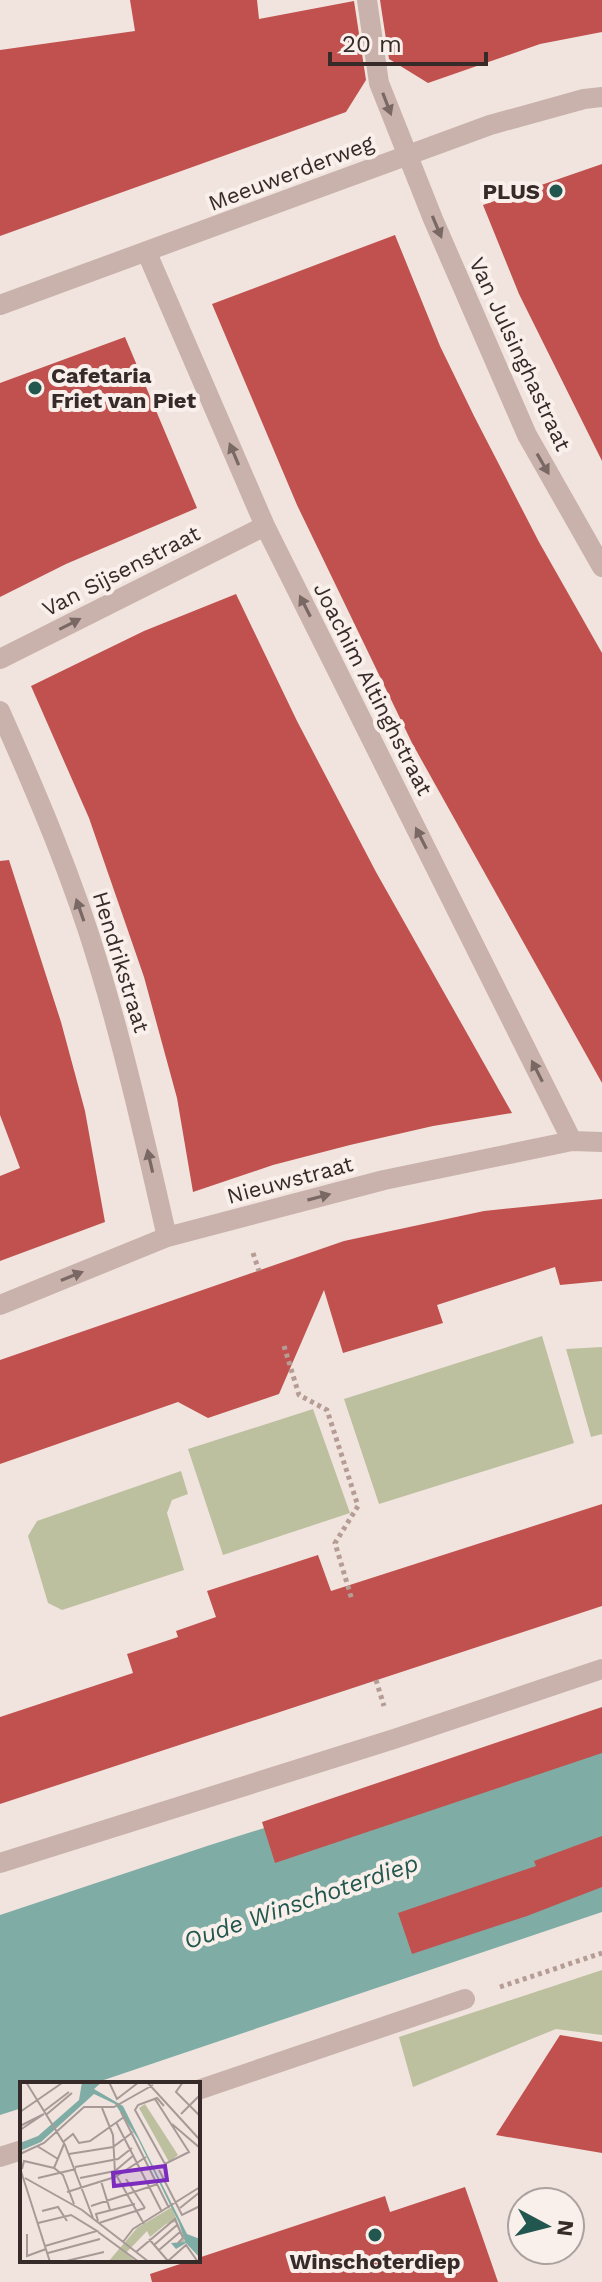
<svg xmlns="http://www.w3.org/2000/svg" width="602" height="2282" font-family="'Work Sans',sans-serif">
  <style>
    .green { fill: #bcc09f }
    .water { fill: #7fada5 }
    .building { fill: #c0514e }
    .lines { fill: none; stroke-linecap: round; stroke-linejoin: round }
    .path { stroke: #b59c95; stroke-width: 5; stroke-dasharray: 4 4; stroke-linecap: butt }
    .minor { stroke: #c9b2ab; stroke-width: 20 }
    .tertiary { stroke: #c9b2ab; stroke-width: 20 }
    .oneway { fill: #796864 }
    .poi-dot { fill: #21574f; stroke: #f9efeb; stroke-width: 3 }
    .labels { text-anchor: middle; dominant-baseline: central; stroke-width: 8; stroke-linejoin: round; paint-order: stroke }
    .street-label { font-size: 22px; fill: #372b2a; stroke: #f9efeb }
    .poi-label { font-size: 22px; font-weight: bold; fill: #372b2a; stroke: #f9efeb; text-anchor: end }
    .water-label { font-size: 24px; font-style: italic; fill: #21574f; stroke: #f9efeb }
    .inset-road { fill: none; stroke: #a79a96; stroke-width: 2 }
    .view { fill: #7b2cbf; fill-opacity: 0.15; stroke: #7b2cbf; stroke-width: 4 }
    .inset-edge { fill: none; stroke: #372b2a; stroke-width: 4 }
  </style>
  <rect width="100%" height="100%" fill="#f1e4de"/>
  <path class="green" d="M542,1336l32,107 -195,61 -35,-105z
    M602,1347v87l-11,3 -25,-88z
    M313,1409l37,104 -127,42 -35,-106z
    M181,1471l7,23 -16,6 -5,13 17,57 -122,40 -14,-7 -20,-67 9,-15z
    M602,1970v65l-46,-6 -143,58 -14,-50z"/>
  <path class="water" d="M602,1721v191l-510,172h-70v24l-22,7v-200l207,-69z"/>
  <path class="building" d="M130,0h127l2,19 95,-18 12,79 -20,32 -346,124v-186l135,-19z
    M380,0h222v32l-62,12 -112,39 -39,-24z
    M602,164v297l-83,-167 -36,-89z
    M395,235l45,111 34,70 65,126 63,111v430l-190,-340 -115,-238 -85,-201z
    M125,337l72,171 -131,56 -66,33v-214z
    M236,594l61,127 79,151 136,241 -79,13 -83,19 -77,20 -80,27 -16,-94 -33,-121 -55,-159 -58,-132 113,-55z
    M9,860l52,162 24,89 20,111 -105,39v-85l20,-8 -20,-53v-254z
    M602,1199v82l-42,4 -5,-18 -118,38 6,18 -100,30 -19,-63 -45,104 -71,24 -30,-16 -178,62v-104l344,-119 140,-30z
    M602,1504v102l-602,198v-87l133,-44 -6,-19 51,-17 -2,-6 40,-14 -9,-26 111,-36 13,36z
    M602,1707v46l-327,110 -13,-41z
    M602,1836v51l-75,29 -115,38 -14,-41 138,-47 -2,-5z
    M560,2035l42,7v111l-106,-18z
    M465,2187l33,95h-346l-2,-8 235,-78 5,16z"/>
  <g class="lines">
    <path class="path" d="M253,1253l6,18
      M284,1346l15,49 28,15 31,96 -23,37 17,57
      M376,1680l8,26
      M500,1987l102,-34"/>
    <path class="minor" d="M367,0l12,83 54,136 94,216 75,132
      M147,253l118,273 307,615
      M0,659l265,-133
      M0,711c37,83 73,167 99,255 27,89 47,180 68,271
      M0,1305l167,-68 217,-57 188,-39 30,1
      M0,1863l394,-124 208,-70
      M198,2090l267,-91
      M0,2157l22,-7"/>
    <path class="tertiary" d="M0,305l490,-180 94,-26 18,-2"/>
  </g>
  <defs><path id="oneway-solid" d="M-6-.8H1V-3.2L6.5 0L1 3.2V.8H-6Z" transform="scale(2)"/></defs>
  <g class="oneway">
    <use href="#oneway-solid" transform="translate(387 104) rotate(69)"/>
    <use href="#oneway-solid" transform="translate(437 227) rotate(67)"/>
    <use href="#oneway-solid" transform="translate(234 454) rotate(-113)"/>
    <use href="#oneway-solid" transform="translate(543 464) rotate(60)"/>
    <use href="#oneway-solid" transform="translate(305 606) rotate(-117)"/>
    <use href="#oneway-solid" transform="translate(70 624) rotate(-27)"/>
    <use href="#oneway-solid" transform="translate(421 838) rotate(-117)"/>
    <use href="#oneway-solid" transform="translate(80 910) rotate(-109)"/>
    <use href="#oneway-solid" transform="translate(537 1071) rotate(-117)"/>
    <use href="#oneway-solid" transform="translate(150 1161) rotate(-103)"/>
    <use href="#oneway-solid" transform="translate(319 1197) rotate(-15)"/>
    <use href="#oneway-solid" transform="translate(72 1276) rotate(-22)"/>
  </g>
  <g class="poi-dot">
    <circle cx="556" cy="191" r="8"/>
    <circle cx="35" cy="388" r="8"/>
    <circle cx="375" cy="2235" r="8"/>
  </g>
  <g class="labels">
    <g class="street-label">
      <text transform="translate(291 173) rotate(-21)">Meeuwerderweg</text>
      <text transform="translate(520 354) rotate(65)">Van Julsinghastraat</text>
      <text transform="translate(121 571) rotate(-27)">Van Sijsenstraat</text>
      <text transform="translate(373 689) rotate(63)">Joachim Altinghstraat</text>
      <text transform="translate(121 962) rotate(73)">Hendrikstraat</text>
      <text transform="translate(290 1180) rotate(-15)">Nieuwstraat</text>
    </g>
    <g class="poi-label">
      <text x="540" y="191">PLUS</text>
      <text x="51" y="375" text-anchor="start">Cafetaria<tspan x="51" dy="25">Friet van Piet</tspan></text>
      <text x="375" y="2261" text-anchor="middle">Winschoterdiep</text>
    </g>
    <g class="water-label">
      <text transform="translate(301 1902) rotate(-19)">Oude Winschoterdiep</text>
    </g>
  </g>
  <g transform="translate(20 2082)">
    <rect width="180" height="180" fill="#f1e4de"/>
    <path d="M125,22l33,51 -9,7 -30,-54zM152,125l13,36 -9,3 7,-7 -7,-17 -10,2 -16,13 -3,-6 -21,22 10,9h-28l29,-34z" fill="#bcc09f"/>
    <path d="M62,0h20l-8,7 29,17 64,128 13,5v19l-14,-15 -10,6 -5,-6 14,-1 -6,-19 -41,-84 -23,-35 -21,-10 -53,48 -21,9v-8l18,-7 41,-36z" fill="#7fada5"/>
    <path class="inset-road" d="M6,0l39,63 28,73M89,0l8,17 22,-17M127,0l53,58M163,0l-7,10 24,24M135,17l34,53 -24,12 -30,-54 3,-5 19,-7 7,8M82,26l11,27 2,38 29,51M24,29l25,-19M0,30l42,-29M101,30l48,96M27,32l25,-21M161,32l19,-19M96,40l46,90M152,42l28,24M0,44l24,-12 -24,16M43,60l10,-8 6,9 11,-2 34,-24M17,64l21,13M0,72l24,-11 40,-36h30l39,-22M49,72l44,-7 20,-15M55,85l43,-8 14,-11M0,86l30,94M34,86l10,-24M2,87l2,-8 30,7 9,7 11,29M139,88l23,45 18,-9M5,96l57,32 67,52M18,96l38,-9M60,96l35,-7 19,-16M106,97l19,29M81,99l9,29M47,110l48,-15 31,-20M71,124l67,-22M160,126l20,-16M22,129l16,-4 9,14M78,139l-2,-7 39,-10M18,141l33,-8 26,16 -52,15M79,141l46,-15M78,150l41,30M7,152v22l19,-7M129,157l19,22M103,160l10,-13 67,-42M134,163l23,-20M139,168l21,-18M116,170l39,-33 8,19 -5,5M28,171l52,-14M148,179l18,-16 12,17M42,180l42,-10"/>
    <path class="view" d="M145,84l2,14 -53,6 -1,-13z"/>
    <rect width="180" height="180" class="inset-edge"/>
  </g>
  <g transform="translate(546 2226) rotate(97)"><circle r="38" fill="#f9efeb" stroke="#aba19e" stroke-width="2"/>
  <path d="M0-6L14 30L0 20L-14 30Z" fill="#21574f"/>
  <text y="-12" font-size="22" font-weight="bold" text-anchor="middle" fill="#372b2a">N</text>
  </g>
  <path d="M330 52v12h156v-12" fill="none" stroke="#372b2a" stroke-width="4"/>
  <text x="342" y="52" font-size="24" fill="#372b2a" stroke="#f9efeb" stroke-width="6" paint-order="stroke">20 m</text>
</svg>
